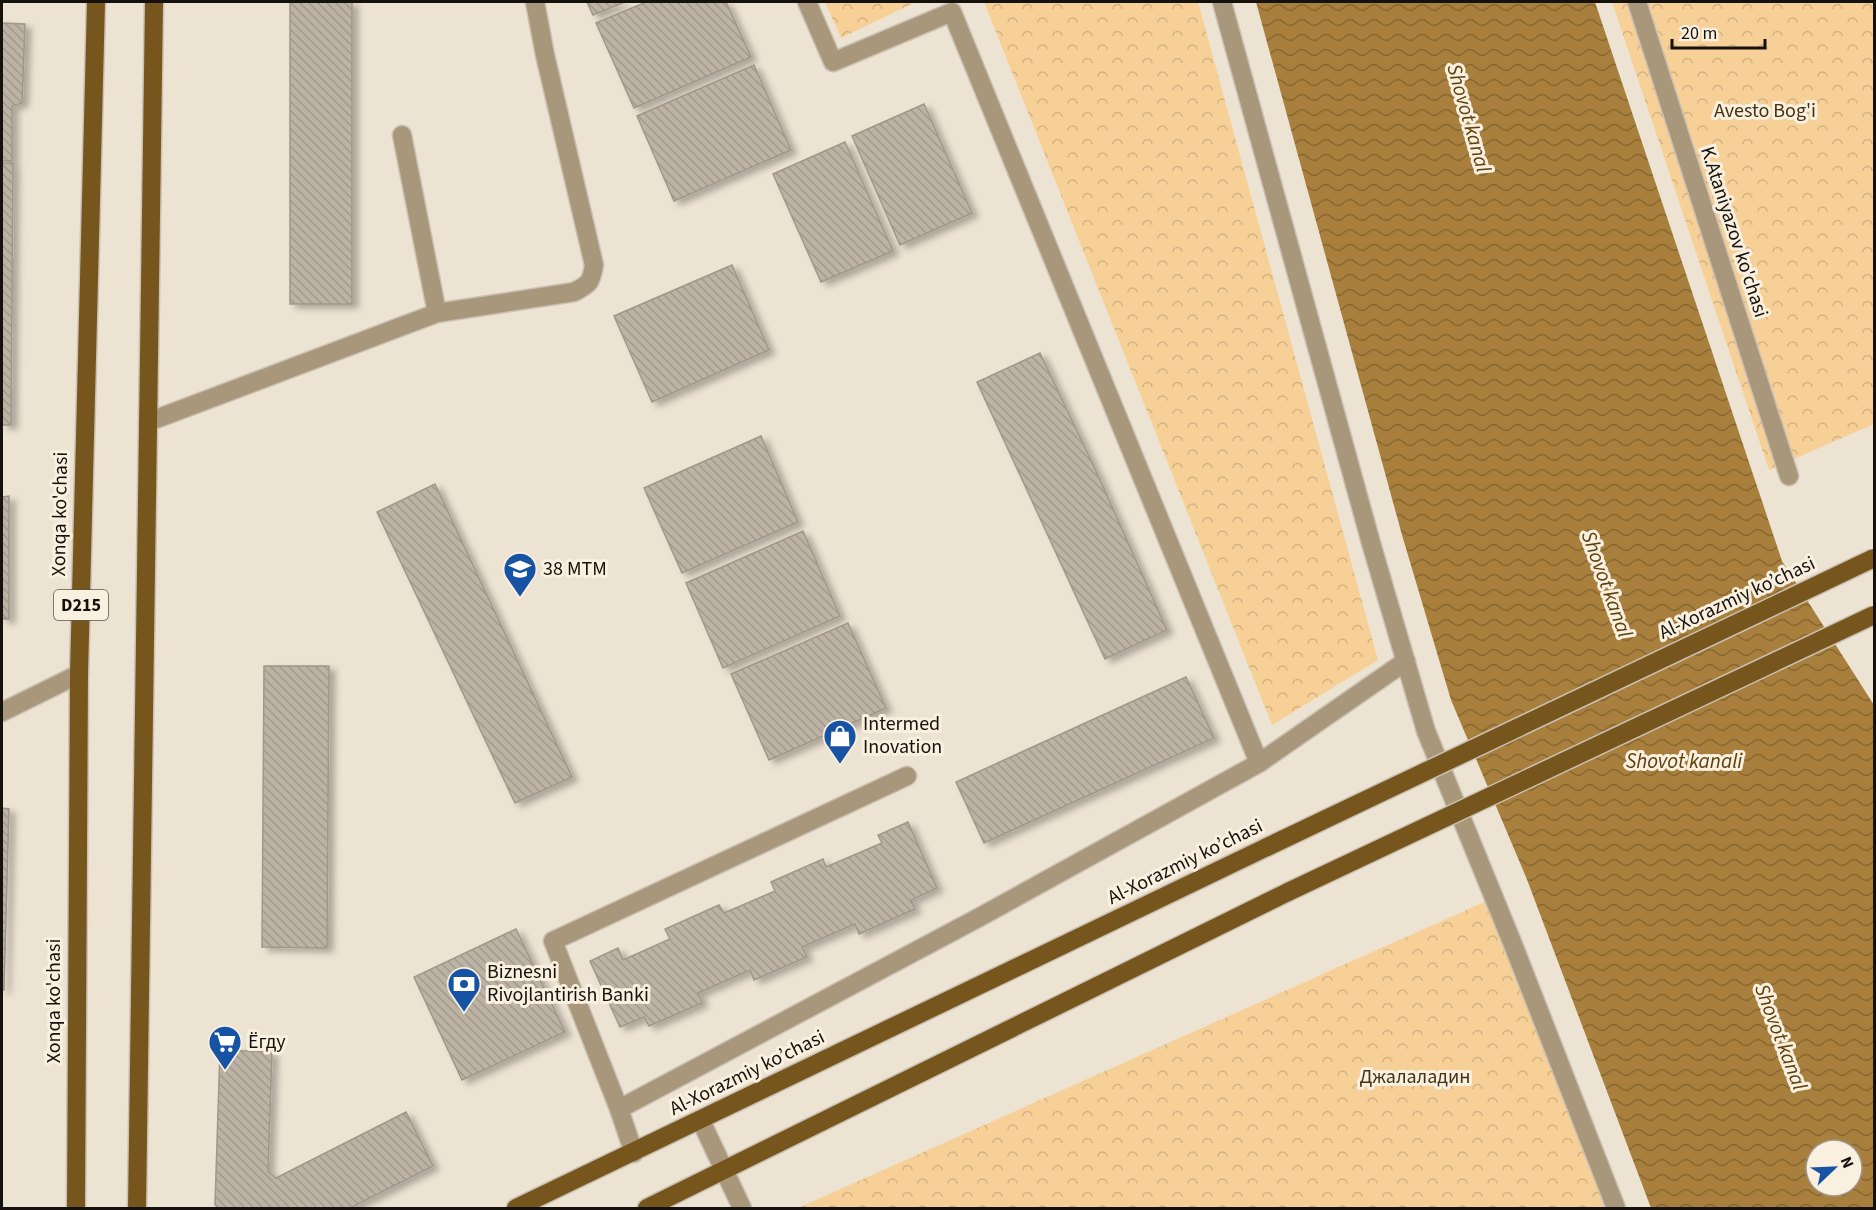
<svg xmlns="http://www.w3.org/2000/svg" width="1876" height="1210" font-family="'Source Sans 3',sans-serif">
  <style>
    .forest { fill: url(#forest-crowns) }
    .water { fill: url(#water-waves); fill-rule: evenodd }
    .building { fill: url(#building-back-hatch); stroke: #a09788; stroke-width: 1.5; filter: url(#shadow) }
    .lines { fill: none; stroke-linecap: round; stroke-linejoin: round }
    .minor-casing { stroke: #cac1b3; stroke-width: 21 }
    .major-casing { stroke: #cac1b3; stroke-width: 21 }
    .minor { stroke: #a9977b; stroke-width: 18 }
    .major { stroke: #77561e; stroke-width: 18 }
    .major-bridge-casing { stroke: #cac1b3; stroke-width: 21; stroke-linecap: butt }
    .major-bridge { stroke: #77561e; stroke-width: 18 }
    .labels { text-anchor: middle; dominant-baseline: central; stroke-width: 6; stroke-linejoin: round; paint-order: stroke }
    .shield { fill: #faf0e0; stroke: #5a544c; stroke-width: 1.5 }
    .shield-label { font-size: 18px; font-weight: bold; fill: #15110c }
    .park-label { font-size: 20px; fill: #443214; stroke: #faf0e0 }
    .street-label { font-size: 20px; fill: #15110c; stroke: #faf0e0 }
    .poi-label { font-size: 20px; fill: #15110c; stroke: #faf0e0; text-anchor: start }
    .water-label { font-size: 21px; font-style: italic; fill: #5e410a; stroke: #faf0e0 }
  </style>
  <defs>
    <pattern id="forest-crowns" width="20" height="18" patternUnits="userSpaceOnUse" patternTransform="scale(1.5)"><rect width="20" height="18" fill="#f6d097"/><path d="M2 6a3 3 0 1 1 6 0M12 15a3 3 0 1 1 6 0" fill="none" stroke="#d2b281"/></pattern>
    <pattern id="water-waves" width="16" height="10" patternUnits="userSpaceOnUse" patternTransform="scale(1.5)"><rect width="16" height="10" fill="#a87f3c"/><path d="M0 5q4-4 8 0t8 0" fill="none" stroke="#886731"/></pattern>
    <pattern id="building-back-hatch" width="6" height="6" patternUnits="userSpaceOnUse" patternTransform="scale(1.5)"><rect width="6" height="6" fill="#bdb3a5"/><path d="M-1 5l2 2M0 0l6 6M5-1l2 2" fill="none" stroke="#a2998d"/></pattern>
    <filter id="shadow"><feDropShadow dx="6" dy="4" stdDeviation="3" flood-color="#0004"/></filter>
  </defs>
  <rect width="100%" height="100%" fill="#ede3d3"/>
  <path class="forest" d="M825,2h91l-75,36z
    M984,2h214l180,658 -106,65z
    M1612,2h262v422l-105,46z
    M1489,900l118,308h-809z"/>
  <path class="water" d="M1256,2h339l187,559 92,144v503h-223l-125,-331 -75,-177 -49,-165zM1816,1150h36v36h-36z"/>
  <path class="building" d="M290,2h62v302h-62z
    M587,2h38l-32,13z
    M646,2h80l25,55 -117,51 -38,-85z
    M2,23l23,1 -3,79 -10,3v55h-10z
    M754,65l37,85 -117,51 -37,-85z
    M924,104l48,109 -72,32 -48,-109z
    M845,142l48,109 -72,31 -48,-108z
    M2,163h11l-2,262h-9z
    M732,265l37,85 -117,52 -38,-86z
    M1040,353l57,120 70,157 -62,29 -128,-277z
    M761,436l37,86 -116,51 -38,-85z
    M435,484l137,293 -57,26 -138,-291z
    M9,496v123h-7v-122z
    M803,531l37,85 -117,52 -37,-85z
    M848,623l38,85 -117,52 -38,-86z
    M264,666h65l-2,282 -65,-1z
    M1186,677l28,61 -230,105 -28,-61z
    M2,808l7,1 -5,181h-2z
    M908,822l29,66 -26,12 4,9 -56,25 -4,-10 -53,23 5,10 -53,23 -4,-10 -52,23 4,10 -53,23 -5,-9 -24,10 -30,-66 28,-13 5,12 47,-21 -5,-10 54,-24 5,8 51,-22 -4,-9 52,-23 3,8 56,-24 -4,-8z
    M516,929l49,103 -103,48 -48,-103z
    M220,1050l52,2 -4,119 8,7 130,-66 27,54 -83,42h-131l-4,-3z"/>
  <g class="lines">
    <g class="minor-casing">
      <path id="minor" d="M1222,2l149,541 55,188 86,211 104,266
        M1637,2l152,474
        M402,135l35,178
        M148,422l289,-109 137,-21c16,-8 17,-10 20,-27l-49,-210 -10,-53
        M2,712l77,-38
        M1259,763l147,-102
        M619,1109l-66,-168 354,-165
        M701,1121l41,87
        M634,1153l-15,-44 359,-191 281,-155 -307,-751 -119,50 -26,-60"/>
    </g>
    <g class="major-casing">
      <path id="major" d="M76,1208l3,-534 17,-672
        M137,1208l17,-1206
        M516,1208l751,-361
        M647,1208l641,-316"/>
    </g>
    <use href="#minor" class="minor"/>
    <use href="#major" class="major"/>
    <g class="major-bridge-casing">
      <path id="major-bridge" d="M1267,847l607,-289
        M1288,892l586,-277"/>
    </g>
    <use href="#major-bridge" class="major-bridge"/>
  </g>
  <defs>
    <g id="school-pin" transform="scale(1.725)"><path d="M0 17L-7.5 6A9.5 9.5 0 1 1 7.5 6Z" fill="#1753a4" stroke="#faf0e0"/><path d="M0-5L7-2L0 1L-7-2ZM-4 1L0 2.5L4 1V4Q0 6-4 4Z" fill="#fff"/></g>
    <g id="shop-pin" transform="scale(1.725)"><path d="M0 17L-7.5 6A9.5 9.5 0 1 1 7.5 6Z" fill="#1753a4" stroke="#faf0e0"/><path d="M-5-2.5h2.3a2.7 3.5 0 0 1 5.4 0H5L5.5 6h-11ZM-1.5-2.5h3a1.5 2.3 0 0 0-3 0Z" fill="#fff"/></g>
    <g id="bank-pin" transform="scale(1.725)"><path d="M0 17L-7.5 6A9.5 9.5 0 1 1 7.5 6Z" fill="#1753a4" stroke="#faf0e0"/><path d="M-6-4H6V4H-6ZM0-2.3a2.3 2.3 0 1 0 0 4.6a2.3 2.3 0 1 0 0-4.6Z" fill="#fff"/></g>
    <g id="supermarket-pin" transform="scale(1.725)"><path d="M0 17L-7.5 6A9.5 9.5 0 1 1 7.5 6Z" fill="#1753a4" stroke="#faf0e0"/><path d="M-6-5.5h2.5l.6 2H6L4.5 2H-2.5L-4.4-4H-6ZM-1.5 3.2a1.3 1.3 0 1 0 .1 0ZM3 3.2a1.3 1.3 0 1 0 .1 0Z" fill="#fff"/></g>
  </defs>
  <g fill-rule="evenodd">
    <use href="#school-pin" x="520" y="569"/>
    <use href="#shop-pin" x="840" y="736"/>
    <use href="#bank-pin" x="464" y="984"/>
    <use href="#supermarket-pin" x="225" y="1042"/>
  </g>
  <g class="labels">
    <rect class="shield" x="54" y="590" width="54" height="30" rx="4.5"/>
    <g class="shield-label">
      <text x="81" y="605">D215</text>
    </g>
    <g class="park-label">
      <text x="1765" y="111">Avesto Bog'i</text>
      <text x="1415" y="1077">Джалаладин</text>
    </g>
    <g class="street-label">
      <text transform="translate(1734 232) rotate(72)">K.Ataniyazov ko'chasi</text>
      <text transform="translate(60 514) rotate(-89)">Xonqa ko'chasi</text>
      <text transform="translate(1737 598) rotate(-25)">Al-Xorazmiy ko’chasi</text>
      <text transform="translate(1185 862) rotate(-26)">Al-Xorazmiy ko’chasi</text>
      <text transform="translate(54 1001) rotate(-90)">Xonqa ko'chasi</text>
      <text transform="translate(747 1073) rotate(-26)">Al-Xorazmiy ko’chasi</text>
    </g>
    <g class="poi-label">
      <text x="543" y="569">38 MTM</text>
      <text x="863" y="724">Intermed<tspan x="863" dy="23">Inovation</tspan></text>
      <text x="487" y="972">Biznesni<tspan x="487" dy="23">Rivojlantirish Banki</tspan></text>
      <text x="248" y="1042">Ёгду</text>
    </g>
    <g class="water-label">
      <text transform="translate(1469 118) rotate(74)">Shovot kanal</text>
      <text transform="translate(1607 584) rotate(70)">Shovot kanal</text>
      <text x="1684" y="761">Shovot kanali</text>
      <text transform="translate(1781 1037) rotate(69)">Shovot kanal</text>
    </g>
  </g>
  <rect width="1876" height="1210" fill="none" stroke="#15110c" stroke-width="6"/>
  <g transform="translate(1834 1168) rotate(67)"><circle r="28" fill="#faf0e0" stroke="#9e978b" stroke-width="1.5"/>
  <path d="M0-4.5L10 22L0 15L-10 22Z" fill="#1753a4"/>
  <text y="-9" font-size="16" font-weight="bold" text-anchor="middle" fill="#15110c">N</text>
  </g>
  <path d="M1672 39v9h93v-9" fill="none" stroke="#15110c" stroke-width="3"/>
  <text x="1681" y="39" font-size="18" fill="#15110c" stroke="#faf0e0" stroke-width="4.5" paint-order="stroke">20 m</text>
</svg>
